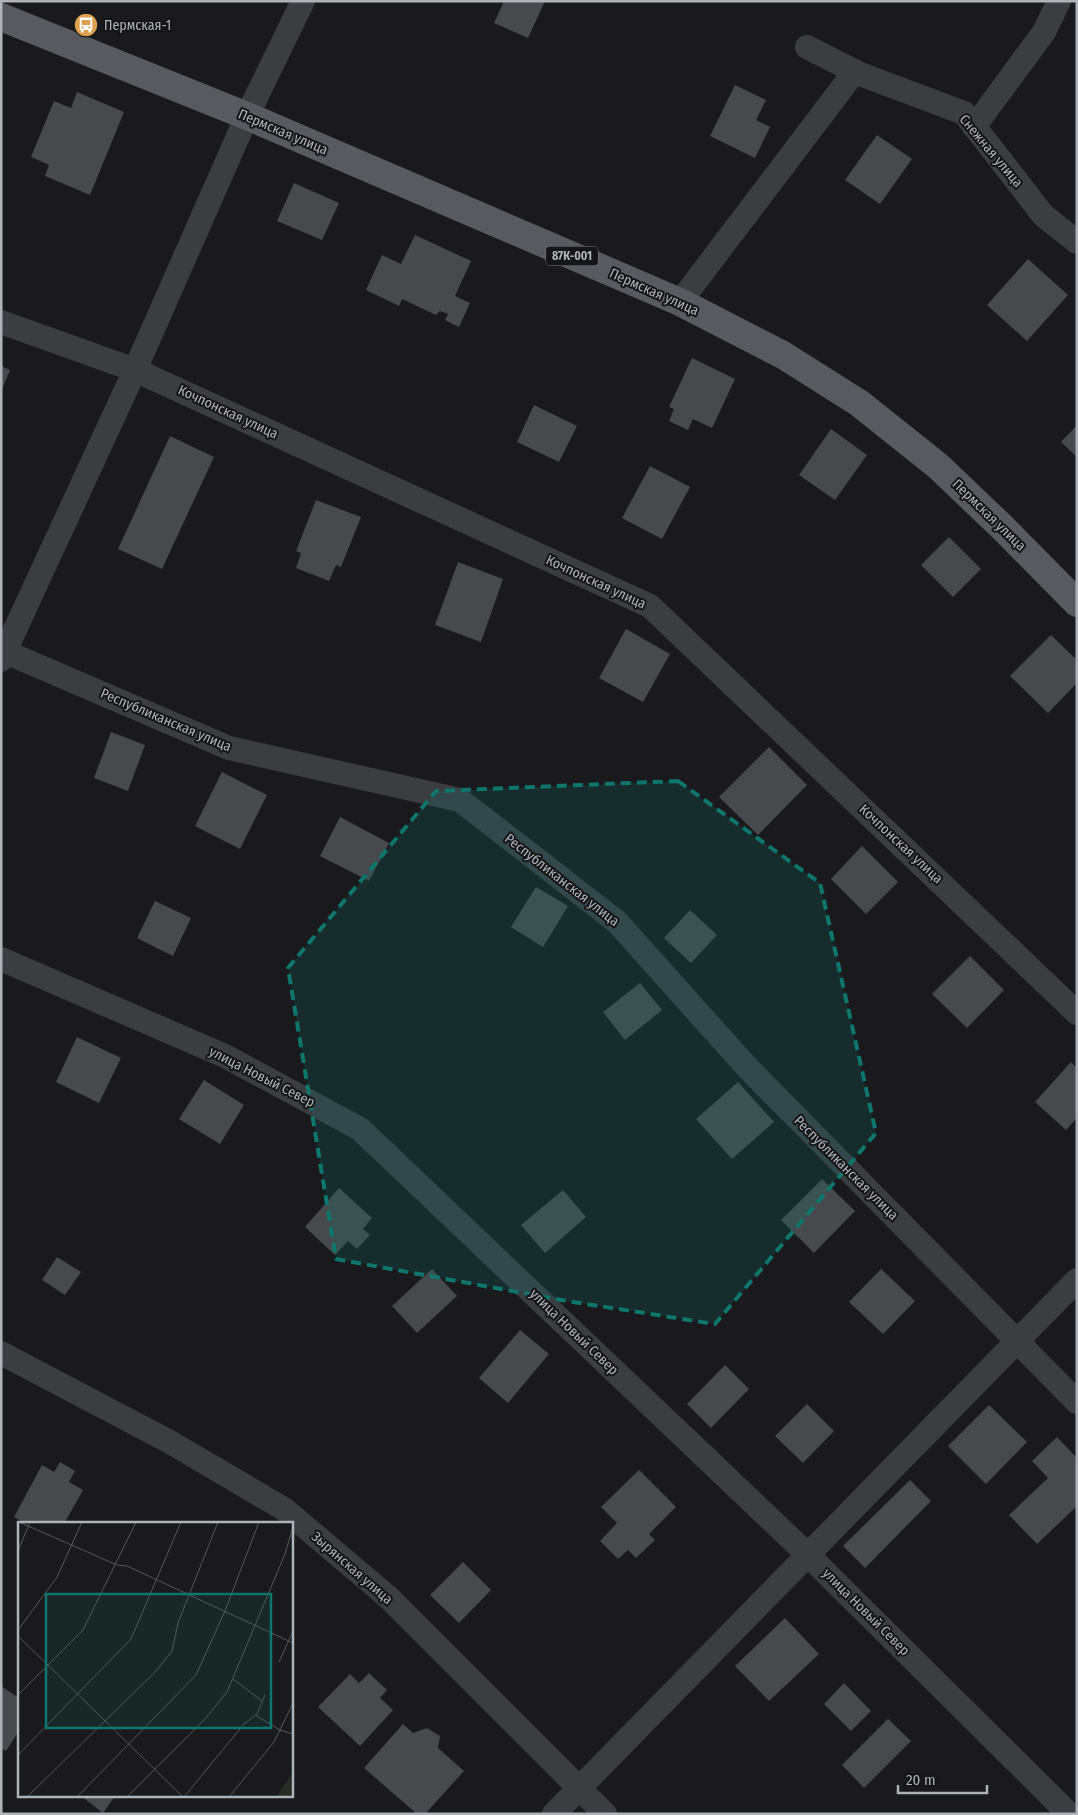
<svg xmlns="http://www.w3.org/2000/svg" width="1078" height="1815" font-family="'Fira Sans Condensed',sans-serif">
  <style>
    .building { fill: #47494c }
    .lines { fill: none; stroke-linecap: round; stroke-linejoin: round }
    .minor { stroke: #3c3d41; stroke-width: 24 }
    .primary { stroke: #585a5f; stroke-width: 28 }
    .marked { fill: #0f766e; fill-opacity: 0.2; stroke: #0f766e; stroke-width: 4; stroke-dasharray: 10 6; stroke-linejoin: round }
    .labels { text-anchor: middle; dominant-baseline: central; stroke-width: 4; stroke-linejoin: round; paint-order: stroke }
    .shield { fill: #151517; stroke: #808489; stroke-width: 1 }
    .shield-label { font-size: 12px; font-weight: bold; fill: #aeb3ba }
    .poi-label { font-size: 14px; fill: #aeb3ba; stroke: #151517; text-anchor: start }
    .street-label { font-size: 14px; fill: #aeb3ba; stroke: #151517 }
    .inset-road { fill: none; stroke: #55575b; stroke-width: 1 }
    .view { fill: #0f766e; fill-opacity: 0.15; stroke: #0f766e; stroke-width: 2.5 }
    .inset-edge { fill: none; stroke: #aeb3ba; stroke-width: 2.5 }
  </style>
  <rect width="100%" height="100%" fill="#1a1a1c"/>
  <path class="building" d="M504,1h41l-17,37 -34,-15z
    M735,85l31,15 -10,20 14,7 -15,31 -45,-22z
    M77,92l47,20 -34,83 -45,-19 4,-11 -18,-8 23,-56 17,7z
    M877,135l35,24 -32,45 -35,-24z
    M294,183l45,20 -17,37 -45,-19z
    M415,235l56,26 -16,35 15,7 -11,24 -14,-7 3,-6 -8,-3 -4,4 -34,-16 -3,7 -33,-16 16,-35 19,9z
    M1028,259l40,36 -41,46 -40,-36z
    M692,358l43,21 -23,49 -19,-9 -5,11 -19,-9 5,-12 -5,-2z
    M1,366l9,4 -9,22z
    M534,405l43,21 -18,36 -42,-20z
    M1077,425v32l-16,-15z
    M831,429l36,26 -32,45 -36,-25z
    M170,436l44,21 -52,112 -44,-20z
    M650,466l40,21 -28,52 -40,-21z
    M316,500l45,17 -20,50 -5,-2 -7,16 -33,-13 5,-15 -5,-2z
    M949,537l32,32 -28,28 -32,-32z
    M458,562l45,17 -22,63 -46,-17z
    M626,629l44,25 -27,48 -44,-24z
    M1051,635l26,25v23l-29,30 -38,-37z
    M111,732l34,13 -17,46 -34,-13z
    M769,747l38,38 -49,50 -39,-38z
    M222,772l45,23 -27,54 -45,-23z
    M340,817l49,26 -20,38 -49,-25z
    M862,846l36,36 -32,32 -35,-35z
    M536,887l32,19 -25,41 -32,-20z
    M155,901l36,17 -18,38 -36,-18z
    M690,910l27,25 -26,28 -27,-25z
    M970,956l34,34 -37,38 -35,-34z
    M640,983l22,27 -37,30 -22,-28z
    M77,1037l44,21 -22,45 -43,-21z
    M1071,1062l6,6v50l-11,12 -31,-28z
    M204,1080l40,25 -24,39 -41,-25z
    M738,1082l36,40 -42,37 -36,-40z
    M822,1179l33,32 -41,42 -33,-33z
    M339,1188l33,30 -9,11 7,6 -13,14 -9,-8 -13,14 -30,-28z
    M563,1190l23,27 -41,36 -24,-28z
    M57,1257l24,15 -16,23 -23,-15z
    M432,1269l25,27 -40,37 -25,-27z
    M881,1269l34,32 -32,33 -34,-32z
    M520,1330l29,24 -41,49 -29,-25z
    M725,1365l24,24 -38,39 -24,-24z
    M807,1404l27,27 -31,32 -28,-27z
    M989,1405l38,37 -41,42 -38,-38z
    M1057,1437l20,21v48l-40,38 -28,-29 39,-37 -16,-17z
    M60,1462l15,9 -6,11 14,8 -19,34h-38l-12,-7 28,-52 12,7z
    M639,1470l37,37 -27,27 6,6 -19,18 -8,-8 -10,9 -18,-18 17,-18 -16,-16z
    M910,1480l21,21 -66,67 -22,-22z
    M463,1562l28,28 -32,33 -29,-28z
    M785,1618l34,36 -50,47 -34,-35z
    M369,1673l18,17 -7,8 13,12 -33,36 -42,-39 32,-33 9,9z
    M844,1683l27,28 -20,20 -27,-27z
    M1,1686l18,12v33l-13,20 -5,-3z
    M888,1719l23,22 -47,47 -22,-23z
    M403,1724l10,9 14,-5 13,8 -2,12 26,23 -39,43h-8l-53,-46z
    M81,1796h34l-12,17z"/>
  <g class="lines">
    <path class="minor" d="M807,47l53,27 104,39 79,102 34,27
      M974,127l70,-95 15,-31
      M680,302l175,-231
      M1,322l134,48 515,236 427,407
      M1,650l228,98 231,52 157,122 128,143 332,337
      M1,660l134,-290 112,-254 56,-115
      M1,959l224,97 135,73 448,426 261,259
      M1,1353l169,89 114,67 104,88 217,217
      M554,1814l523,-534"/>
    <path class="primary" d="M1,17l246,99 433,186 103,53 76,48 79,63 64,61 75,76"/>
  </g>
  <path class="marked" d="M678,781l142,102 56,250 -161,191 -148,-23 -231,-42 -48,-291 148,-177z"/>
  <defs>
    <g id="bus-disc" transform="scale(1.25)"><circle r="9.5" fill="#dda051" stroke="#151517"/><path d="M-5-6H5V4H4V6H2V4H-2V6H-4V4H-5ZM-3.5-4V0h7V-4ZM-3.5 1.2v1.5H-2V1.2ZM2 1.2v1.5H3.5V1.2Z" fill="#fff"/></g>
  </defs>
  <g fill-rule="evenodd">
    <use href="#bus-disc" x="86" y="25"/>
  </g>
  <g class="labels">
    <rect class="shield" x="546" y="246.5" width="52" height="19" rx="4"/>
    <g class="shield-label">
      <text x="572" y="256">87К-001</text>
    </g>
    <g class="poi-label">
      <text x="104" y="25">Пермская-1</text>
    </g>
    <g class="street-label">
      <text transform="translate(283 132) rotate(23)">Пермская улица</text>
      <text transform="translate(991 151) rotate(50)">Снежная улица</text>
      <text transform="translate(654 292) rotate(24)">Пермская улица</text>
      <text transform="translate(228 412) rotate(25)">Кочпонская улица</text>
      <text transform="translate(989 515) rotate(44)">Пермская улица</text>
      <text transform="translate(596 582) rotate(25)">Кочпонская улица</text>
      <text transform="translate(166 720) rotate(23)">Республиканская улица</text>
      <text transform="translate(901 844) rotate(43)">Кочпонская улица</text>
      <text transform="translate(562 880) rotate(38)">Республиканская улица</text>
      <text transform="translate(262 1077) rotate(27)">улица Новый Север</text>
      <text transform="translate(846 1168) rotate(45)">Республиканская улица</text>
      <text transform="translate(574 1332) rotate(44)">улица Новый Север</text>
      <text transform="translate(352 1568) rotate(41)">Зырянская улица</text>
      <text transform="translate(866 1612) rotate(45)">улица Новый Север</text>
    </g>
  </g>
  <g transform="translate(18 1522)">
    <rect width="275" height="275" fill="#1a1a1c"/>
    <path d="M275,249v26h-17l17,-25z" fill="#252c25"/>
    <path class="inset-road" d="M1,0l98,43 10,1 166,77M0,29l12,-29M0,108l39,-53 25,-55M0,114l165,161M261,140l14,-31M215,157l29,22M0,173l65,-65 53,-108M237,193l25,15 13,4M0,233l113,-116 50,-117M9,275l129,-126 16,-20 6,-28 40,-101M59,275l119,-122 29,-64 34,-89M109,275l78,-78 22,-27 58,-138 8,-27M166,275l60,-73 13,-10 8,-19M211,275l45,-55 19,-39"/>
    <path class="view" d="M28,72h225v134h-225z"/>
    <rect width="275" height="275" class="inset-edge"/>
  </g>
  <rect width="1078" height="1815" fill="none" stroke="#aeb3ba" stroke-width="5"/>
  <path d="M898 1785v8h89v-8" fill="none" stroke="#aeb3ba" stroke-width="2.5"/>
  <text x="906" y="1785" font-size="15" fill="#aeb3ba" stroke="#151517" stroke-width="4" paint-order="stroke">20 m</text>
</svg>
